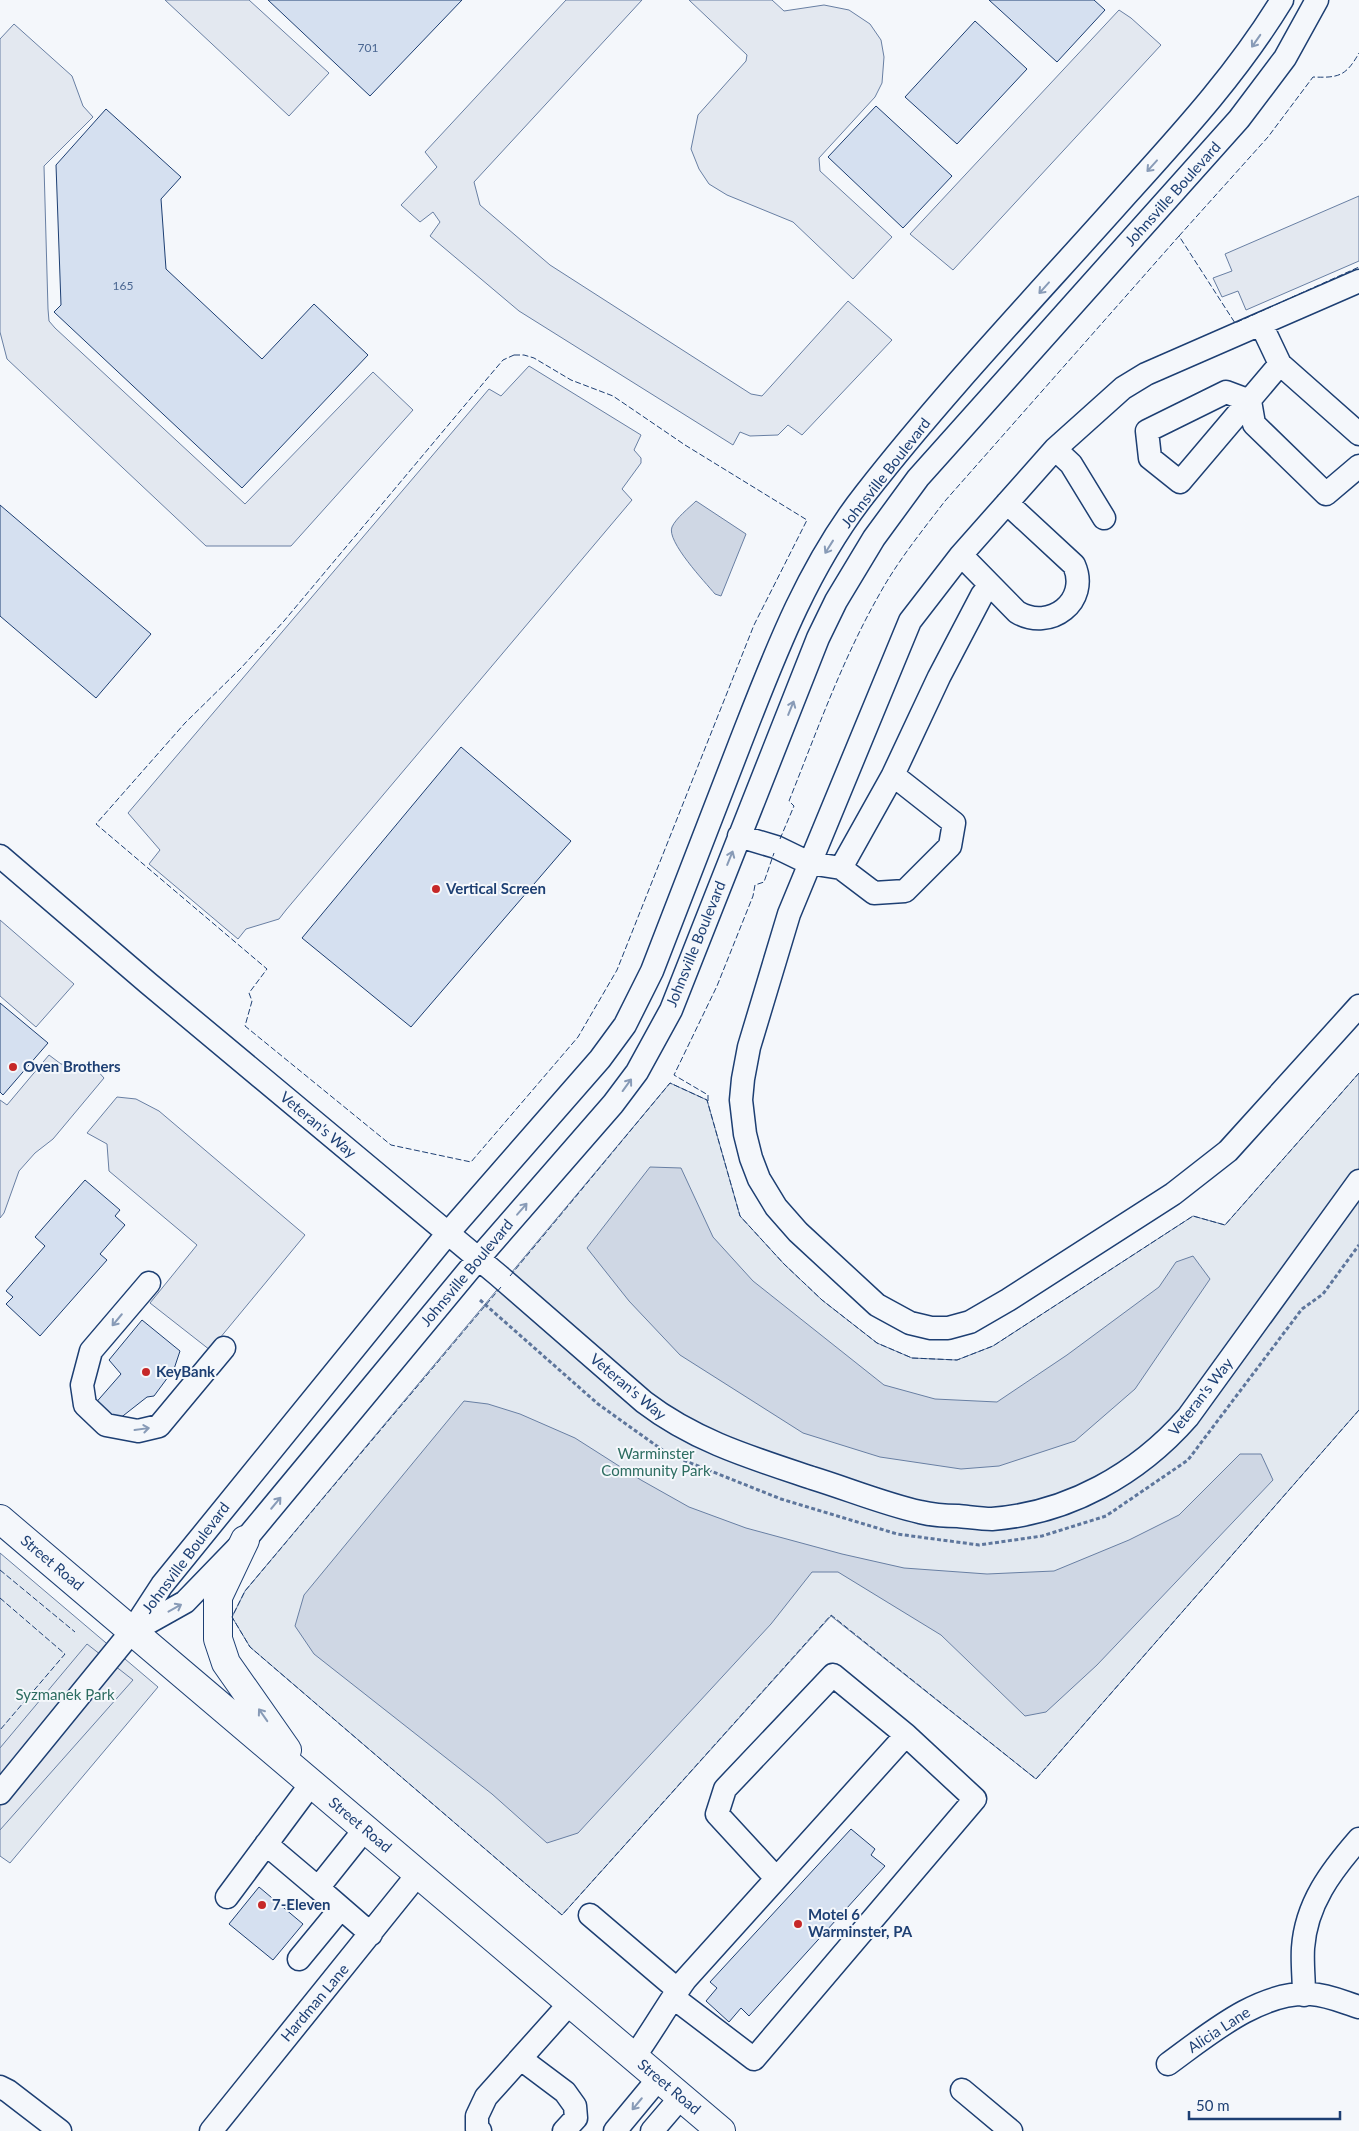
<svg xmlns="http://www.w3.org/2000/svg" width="1359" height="2131" viewBox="0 0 1359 2131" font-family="Lato,sans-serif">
	<rect width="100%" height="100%" fill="#f4f7fb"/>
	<path fill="#e3e9f0" stroke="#687fa3" d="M1359,1073V1410L1036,1779L831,1616L562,1915L250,1647L232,1617L245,1591L670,1083L707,1100L740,1216L784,1264L822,1300L877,1343L912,1358L957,1360L993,1346L1193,1216L1225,1225Z
		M0,1553L158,1687L10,1863L0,1856Z"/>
	<path fill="#e3e8f0" stroke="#687fa3" d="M165,0H249L329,73L289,116Z
		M566,0H642L474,182L480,205L550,265L751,394L762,396L848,301L892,340L802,435L788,425L778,435L750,436L740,432L733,445L519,311L430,236L440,222L433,212L420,222L401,205L437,167L425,152Z
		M689,0H772L784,11L824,5L849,10L870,24L881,40L884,57L882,83L875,97L819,158L820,171L892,237L853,279L793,222L727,195L709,184L699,169L691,149L698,115L746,61L747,55Z
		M1119,10L1131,18L1161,45L953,270L910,234Z
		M14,24L72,76L83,106L93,117L44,166L48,309L49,321L55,328L245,504L373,372L413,410L291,546H206L7,359L0,332V39Z
		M1359,196V261L1246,310L1238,291L1222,297L1213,278L1232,271L1225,254Z
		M529,366L641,435L634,450L641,458V463L622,489L632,500L286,910L279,919L246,929L238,939L149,864L160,850L128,813L489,389L501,396Z
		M0,920L74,984L36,1027L0,996Z
		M49,1055L61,1064L95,1068L104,1078L53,1139L35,1153L19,1171L4,1213L0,1218V1100L7,1105Z
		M117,1097L136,1099L159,1111L305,1235L210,1350L150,1303L197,1245L109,1171L107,1144L87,1133Z
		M87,1644L133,1680L0,1830V1748Z"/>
	<path fill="#cfd7e4" stroke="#687fa3" d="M696,501L746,534L721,596L715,594C705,582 666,541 672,527C676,518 689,508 696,501Z
		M650,1167L681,1168L713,1237L753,1281L884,1385L935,1399L997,1402L1067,1355L1159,1287L1176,1262L1193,1256L1210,1279L1135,1389L1075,1441L999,1466L961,1469L880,1457L803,1433L680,1355L629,1301L587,1248Z
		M464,1401L488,1404L520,1414L575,1438L641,1480L689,1507L746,1528L842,1554L904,1568L987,1574L1054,1571L1129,1540L1179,1515L1240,1454H1261L1273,1480L1097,1665L1046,1712L1025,1716L941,1635L838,1572H812L771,1624L578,1833L547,1843L492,1794L314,1654L295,1626L304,1595Z"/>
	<path fill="#d5e0f0" stroke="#1d3f73" d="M268,0H462L370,96Z
		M989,0H1094L1105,10L1057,62Z
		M975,21L1027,69L957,144L905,97Z
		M876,106L952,176L903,228L828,157Z
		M106,109L181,177L161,199L166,269L262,359L314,304L368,355L242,488L54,312L61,305L56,165Z
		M0,505L151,634L96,698L0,616Z
		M461,747L571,841L411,1027L302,938Z
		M0,1003L48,1043L3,1095L0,1092Z
		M85,1180L120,1210L115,1216L125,1225L100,1254L107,1260L40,1336L6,1304L13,1297L6,1291L45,1246L35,1237Z
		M142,1320L180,1351L174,1369L154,1396L147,1397L119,1419L93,1406L121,1374L109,1360Z
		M851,1829L875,1849L871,1855L885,1866L749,2016L741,2008L729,2022L706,2001L717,1988L710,1982Z
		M259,1887L303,1924L273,1960L229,1924Z"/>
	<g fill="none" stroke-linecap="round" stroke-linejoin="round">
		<defs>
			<path id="minor" d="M1359,281L1146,374L1123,388L1055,449L961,555L910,621L789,914L749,1047L743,1079L741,1100L745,1134L751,1158L759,1179L776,1207L798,1232L877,1305L910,1323L931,1328H948L970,1322L1008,1300L1173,1194L1228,1151L1359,1006
				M1261,324L1280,364L1359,434
				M1250,401L1226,392L1147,431L1150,458L1180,482L1280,364
				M1250,401L1254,424L1326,494L1359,466
				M1055,449L1071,464L1104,518
				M961,555L1017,612C1050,632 1090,601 1074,565L1007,503
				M893,775L939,677L982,595L990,585
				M739,836L776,847L809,863L841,868L874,893L905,891L950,846L954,823L893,775L841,868
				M0,856L148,983L498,1275L644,1402C695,1441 752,1458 812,1478C848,1489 884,1504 920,1512C932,1515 945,1516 958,1516C969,1517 981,1519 992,1519C1069,1513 1138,1474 1188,1417L1359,1181
				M149,1283L91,1351L82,1385L85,1405L106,1425L138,1431L159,1426L224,1348
				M135,1630L185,1602L245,1540L478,1259L613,1104L637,1072L671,1010L818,638L836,601L874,538L918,478L1239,119L1285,58L1317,0
				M0,1793L132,1631L162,1585L448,1233L600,1059L625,1025L652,971C681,896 710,821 739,746C773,659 806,569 865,494C947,389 1040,292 1128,193C1184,131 1238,72 1282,0
				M266,1844L318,1888L365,1829
				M776,1878L717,1814L725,1789L833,1675L906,1735
				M318,1888L371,1934
				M227,1897L311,1784
				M590,1915L678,1990
				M299,1959L341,1908
				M1304,1995C1304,1979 1302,1963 1303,1948C1306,1904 1331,1871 1359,1839
				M634,2057C652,2032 667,2005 685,1980L906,1735L975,1799L754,2059L674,1998
				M521,2059L565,2092L575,2106L576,2118L564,2131
				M1168,2064C1208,2035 1259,1991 1311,1994C1328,1995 1343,2002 1359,2007
				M0,2087L8,2091L60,2131
				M962,2090L1011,2131
				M211,2131L418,1874
				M480,2131L477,2129V2116L486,2097L570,2003
				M615,2131L659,2078
				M652,2131L681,2097"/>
			<path id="major" d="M0,1519L721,2131
				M245,1540L218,1597V1639L226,1663L287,1750"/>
		</defs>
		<use href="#minor" stroke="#1d3f73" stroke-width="25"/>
		<use href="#major" stroke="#1d3f73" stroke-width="30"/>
		<path stroke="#5e769c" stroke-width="3" stroke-dasharray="4 2.5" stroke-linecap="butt" d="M480,1300L598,1404L668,1454L781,1499L897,1534L979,1545L1042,1536L1106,1516L1188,1460L1302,1309L1323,1294L1359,1245"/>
		<use href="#minor" stroke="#f4f7fb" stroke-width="22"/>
		<use href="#major" stroke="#f4f7fb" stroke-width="28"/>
		<path stroke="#1d3f73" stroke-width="1" stroke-dasharray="6 2.5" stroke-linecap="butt" d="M1179,236L1268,137L1313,77C1339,78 1346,76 1359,53
			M514,355H524L534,358L571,380L613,396L685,445L807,520L754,625L617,970L578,1037L471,1162L391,1145L245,1026L252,1001L249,993L267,969L96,824L185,723L241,668L284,621L491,374L503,360Z
			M780,839L794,806L789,801C817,731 842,660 879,595C897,562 922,531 945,501L1179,236L1235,323L1359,267
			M708,1101V1095L674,1075L717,986L753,896L755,885L764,882L774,853
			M510,1276L670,1083L707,1100L740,1216L784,1264L822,1300L877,1343L912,1358L957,1360L993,1346L1193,1216L1225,1225L1359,1073
			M501,1287L245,1591L232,1617L250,1647L562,1915L831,1615L1036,1779L1359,1410
			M0,1570L75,1632
			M0,1598L65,1654L0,1730"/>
	</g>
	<defs><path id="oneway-shaft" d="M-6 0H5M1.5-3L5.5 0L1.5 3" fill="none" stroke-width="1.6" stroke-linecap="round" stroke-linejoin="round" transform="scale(1.25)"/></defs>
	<g stroke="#889bb7">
		<use href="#oneway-shaft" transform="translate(1256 41) rotate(125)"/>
		<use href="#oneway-shaft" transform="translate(1152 166) rotate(132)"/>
		<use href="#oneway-shaft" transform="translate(1044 288) rotate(132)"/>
		<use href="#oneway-shaft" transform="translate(829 547) rotate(122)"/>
		<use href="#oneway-shaft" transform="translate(791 708) rotate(-68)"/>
		<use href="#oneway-shaft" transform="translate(730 858) rotate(-68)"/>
		<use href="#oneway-shaft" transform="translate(627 1085) rotate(-54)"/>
		<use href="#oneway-shaft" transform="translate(522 1209) rotate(-49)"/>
		<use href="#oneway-shaft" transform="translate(117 1320) rotate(130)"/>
		<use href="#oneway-shaft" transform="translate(142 1429) rotate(-8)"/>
		<use href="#oneway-shaft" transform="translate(276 1503) rotate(-50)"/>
		<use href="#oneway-shaft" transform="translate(175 1608) rotate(-29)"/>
		<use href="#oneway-shaft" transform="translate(263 1715) rotate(-125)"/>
		<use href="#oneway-shaft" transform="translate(637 2104) rotate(130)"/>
	</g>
	<g fill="#c62828" stroke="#f4f7fb" stroke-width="2">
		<circle cx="436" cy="889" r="5"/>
		<circle cx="13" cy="1067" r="5"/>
		<circle cx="146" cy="1372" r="5"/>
		<circle cx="262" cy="1905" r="5"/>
		<circle cx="798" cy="1924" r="5"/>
	</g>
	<g text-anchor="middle" stroke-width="4" stroke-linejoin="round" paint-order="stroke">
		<g font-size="12" fill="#4b6792">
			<text x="368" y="52">701</text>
			<text x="123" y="290">165</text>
		</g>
		<g font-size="15" fill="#1d3f73" stroke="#f4f7fb">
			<text transform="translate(1173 194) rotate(-48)" y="5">Johnsville Boulevard</text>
			<text transform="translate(886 473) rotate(-52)" y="5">Johnsville Boulevard</text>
			<text transform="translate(696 944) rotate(-68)" y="5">Johnsville Boulevard</text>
			<text transform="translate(318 1125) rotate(40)" y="5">Veteran's Way</text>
			<text transform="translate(467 1273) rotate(-50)" y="5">Johnsville Boulevard</text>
			<text transform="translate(628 1387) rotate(40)" y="5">Veteran's Way</text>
			<text transform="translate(1201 1397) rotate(-52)" y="5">Veteran's Way</text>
			<text transform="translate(186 1558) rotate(-53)" y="5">Johnsville Boulevard</text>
			<text transform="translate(52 1563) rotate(40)" y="5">Street Road</text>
			<text transform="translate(360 1825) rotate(40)" y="5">Street Road</text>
			<text transform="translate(315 2003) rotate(-50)" y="5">Hardman Lane</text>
			<text transform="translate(1219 2030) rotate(-33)" y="5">Alicia Lane</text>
			<text transform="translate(669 2087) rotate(40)" y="5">Street Road</text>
		</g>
		<g font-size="15" font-weight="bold" fill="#1d3f73" stroke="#f4f7fb" text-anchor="start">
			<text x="446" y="894">Vertical Screen</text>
			<text x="23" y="1072">Oven Brothers</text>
			<text x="156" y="1377">KeyBank</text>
			<text x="272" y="1910">7-Eleven</text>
			<text x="808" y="1920">Motel 6<tspan x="808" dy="17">Warminster, PA</tspan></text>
		</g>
		<g font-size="15" fill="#2c6c60" stroke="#f4f7fb">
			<text x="656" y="1459">Warminster<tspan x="656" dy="17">Community Park</tspan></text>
			<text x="65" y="1700">Syzmanek Park</text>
		</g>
	</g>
	<path d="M1189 2111v8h151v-8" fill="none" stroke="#1d3f73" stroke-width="2.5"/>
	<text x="1196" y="2111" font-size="15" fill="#1d3f73" stroke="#f4f7fb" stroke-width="4" paint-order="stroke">50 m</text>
</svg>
